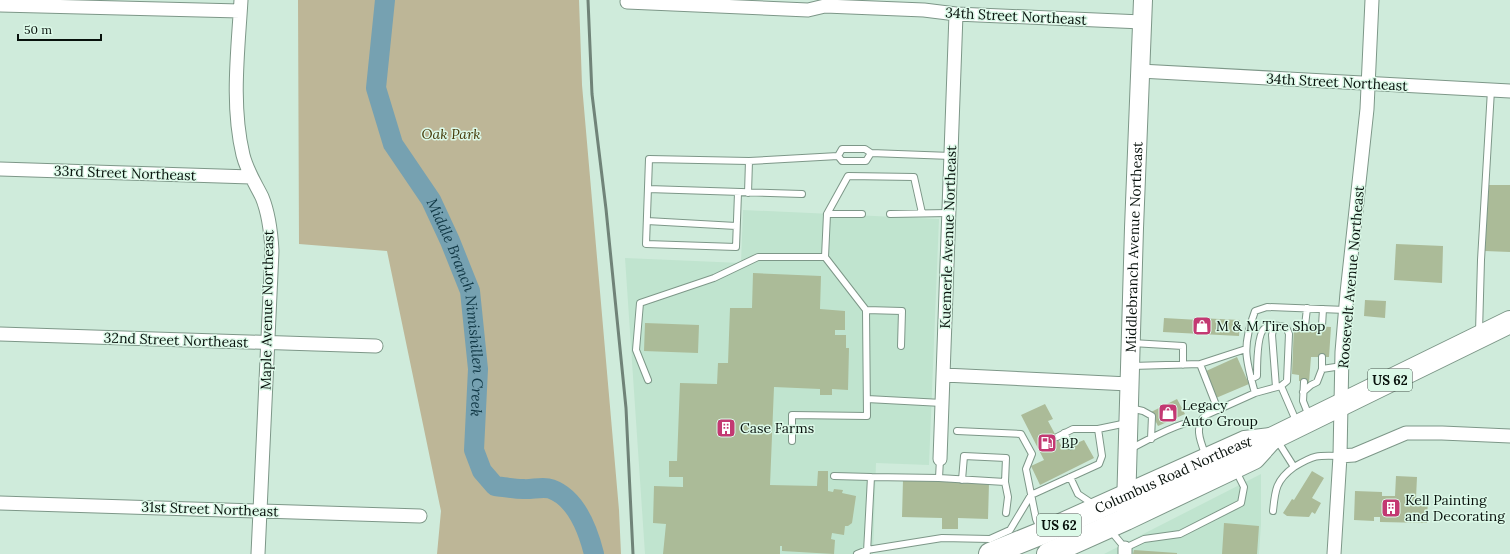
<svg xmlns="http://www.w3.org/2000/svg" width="1510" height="554" viewBox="0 0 1510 554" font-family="Lora,serif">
	<rect width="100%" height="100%" fill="#cfebdb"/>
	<path fill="#c0e4cf" d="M743,210L939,219L929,465L876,463L873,554H645L625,258L741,263Z
		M1261,474V524L1259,554H1104Z"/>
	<path fill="#bdb697" d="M298,0H579L582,85L619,510L621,554H437L441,511L387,251L299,244Z"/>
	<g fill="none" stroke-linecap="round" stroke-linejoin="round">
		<path stroke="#76a1b1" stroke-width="20" id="s1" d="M385,0L376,88L393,144L431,200L450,241L470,291L478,369L474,450L482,471L495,486C504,487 514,489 523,489C531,490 543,486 551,489C576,498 588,530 594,554"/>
	</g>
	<path fill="#abbb98" d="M1486,185H1510V252L1485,251Z
		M1396,244L1443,246L1442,283L1394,280Z
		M753,273L821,276L820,309L845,311V330H835V335H846V348H849L848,390L832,389V395H820V389L774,387L770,485L817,486L818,471H828V491L833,492L834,489L843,490L842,493L856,496L852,523L848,526H845L844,535L832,533L831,539L835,540L834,554L782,551V546H780V554H663L666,524L653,523L654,486L683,487V477H669V461H677L680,383L717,384L718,363H728L730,308H752Z
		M1365,300L1386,301L1385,318L1364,316Z
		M1164,318L1199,320V318L1240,320L1239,336L1163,332Z
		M645,323L699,325L698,353L644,351Z
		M1294,325L1331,327L1329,357H1311L1309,382L1299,381V375L1292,374Z
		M1237,357L1249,384L1216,398L1204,372Z
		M1177,399L1185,414L1158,426L1151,412Z
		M1045,404L1053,419L1048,421L1063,449L1084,440L1094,458L1040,485L1031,466L1044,460L1021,415Z
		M1312,471L1324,478L1312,498L1321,503L1315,514L1312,512L1309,517L1287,516L1283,513L1292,499L1294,500Z
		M1396,476L1417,477L1416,498H1428L1427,523L1380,522V517H1374V521L1354,520L1355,491L1382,492V496H1395Z
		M903,480L989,483L988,519L958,518V529H942V518L902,517Z
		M1224,523L1259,526L1257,554H1222Z
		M1134,550L1177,553V554H1133Z"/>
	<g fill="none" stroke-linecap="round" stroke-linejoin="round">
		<defs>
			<path id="lane" d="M838,156L842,149H865L871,153L951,156
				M838,156L842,161H866L871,153
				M648,189L802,194
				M738,193L736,247L646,244L649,159L749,161L838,156
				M748,193L749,161
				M827,214L848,176L914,177L922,213
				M890,214L949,213
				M647,221L736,226
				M866,310L902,311L901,346
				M1274,325L1272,335L1276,387
				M1305,326L1307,308
				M1322,326L1323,309
				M1479,332L1481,260L1491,90
				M1132,343L1183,346V365
				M1200,364L1218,410
				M1132,366L1200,364L1246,349
				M1322,369L1342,366
				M1251,379L1257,376C1257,366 1257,333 1265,328C1271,324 1279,326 1286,327L1289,334L1287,381L1281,386
				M648,380L636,350L640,303L714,278L758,257H825
				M1304,382L1303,401L1309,416
				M1303,392L1311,385L1317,382L1322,369V357
				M1255,393C1245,358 1242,346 1255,311L1267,307L1346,310
				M867,399L942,403
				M1130,408L1143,411L1152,416L1151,439
				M957,431L1021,434L1032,454L1026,469L1036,519L1041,530
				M1064,433L1071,446
				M1057,437L1073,429H1098
				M792,441V415L867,416L866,310L825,257L827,214H862
				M1130,449C1148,440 1164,430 1183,424
				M1206,456C1201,443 1193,426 1206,415L1255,393L1281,386L1297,423
				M1294,467C1314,455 1317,455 1340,456
				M834,476L871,477
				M1070,477L1078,494L1093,504
				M939,478L1005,482L1006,458L964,456L962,480
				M1005,482L1008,497L1006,513
				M1273,511C1275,490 1276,480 1294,467L1277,440
				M1110,530L1125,548L1144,539L1180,534L1241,503L1244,487L1236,471
				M867,552L871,477L939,478L940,459
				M857,554L867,550L942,538L990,539L1010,530L1031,495L1099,464L1102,456L1098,429L1127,423"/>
			<path id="street" d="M241,0C238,51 231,105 243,155C247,171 255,183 262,197C269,214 271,232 272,251L258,554
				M627,2L808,10L825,6L924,10L956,14L1142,22
				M0,5L240,11
				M1140,71L1510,91
				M0,169L251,177
				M0,334L376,346
				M944,375L1129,384
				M1340,456L1354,455L1406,433H1442L1510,436
				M940,459L956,14
				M0,503L420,516
				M1125,554V548
				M1334,554L1340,456L1342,352L1347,293L1367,109L1372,0"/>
			<g id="secondary">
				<path id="s2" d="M1126,507L1134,228L1143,0"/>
			</g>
			<g id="highway">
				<path id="s3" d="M990,554L1047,531L1245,442L1271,439L1510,322"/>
				<path d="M1048,554L1126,519L1254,458L1271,439"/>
			</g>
		</defs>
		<use href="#lane" stroke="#7d9788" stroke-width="8"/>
		<use href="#street" stroke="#7d9788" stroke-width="15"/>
		<use href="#secondary" stroke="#7d9788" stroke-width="20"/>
		<use href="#highway" stroke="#7d9788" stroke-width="24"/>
		<use href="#lane" stroke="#fff" stroke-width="6"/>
		<use href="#street" stroke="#fff" stroke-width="13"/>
		<use href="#secondary" stroke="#fff" stroke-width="18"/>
		<use href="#highway" stroke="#fff" stroke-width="22"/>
		<path stroke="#708378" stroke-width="3" d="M588,0L592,94L606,209L626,408L633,554"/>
	</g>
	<defs>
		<symbol id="shop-square" viewBox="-11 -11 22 22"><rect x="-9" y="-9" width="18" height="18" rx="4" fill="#c33972" stroke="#dcf9e8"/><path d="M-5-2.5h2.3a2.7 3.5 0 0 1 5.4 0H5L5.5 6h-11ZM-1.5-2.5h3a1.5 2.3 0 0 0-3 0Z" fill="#fff"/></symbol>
		<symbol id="building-square" viewBox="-11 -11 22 22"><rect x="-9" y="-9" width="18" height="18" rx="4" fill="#c33972" stroke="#dcf9e8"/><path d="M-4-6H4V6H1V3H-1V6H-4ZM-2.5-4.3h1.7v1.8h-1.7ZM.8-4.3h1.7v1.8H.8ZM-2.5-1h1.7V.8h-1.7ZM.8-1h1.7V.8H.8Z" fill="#fff"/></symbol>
		<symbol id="fuel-square" viewBox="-11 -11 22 22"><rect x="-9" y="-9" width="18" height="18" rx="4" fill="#c33972" stroke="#dcf9e8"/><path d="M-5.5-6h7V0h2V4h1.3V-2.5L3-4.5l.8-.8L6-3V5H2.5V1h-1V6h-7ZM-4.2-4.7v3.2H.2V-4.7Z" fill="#fff"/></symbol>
	</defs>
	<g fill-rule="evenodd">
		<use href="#shop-square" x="1191" y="315" width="22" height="22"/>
		<use href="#shop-square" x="1157" y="402" width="22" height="22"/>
		<use href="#building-square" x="715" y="417" width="22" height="22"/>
		<use href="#fuel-square" x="1036" y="432" width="22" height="22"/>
		<use href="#building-square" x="1380" y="497" width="22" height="22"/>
	</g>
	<g text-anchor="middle" stroke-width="3" stroke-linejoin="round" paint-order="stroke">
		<g fill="#dcf9e8" stroke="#48574e" stroke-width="1">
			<rect x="1368" y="369" width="44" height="22" rx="3"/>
			<rect x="1037" y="514" width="44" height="22" rx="3"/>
		</g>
		<g font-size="13" font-weight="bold" fill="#08110c">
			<text x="1390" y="385">US 62</text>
			<text x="1059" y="530">US 62</text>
		</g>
		<g font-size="14" fill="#08110c" stroke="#dcf9e8">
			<text transform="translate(1016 16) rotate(3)" y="5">34th Street Northeast</text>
			<text transform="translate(1337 82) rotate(3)" y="5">34th Street Northeast</text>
			<text transform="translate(125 173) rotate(2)" y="5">33rd Street Northeast</text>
			<text transform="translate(948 237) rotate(-88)" y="5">Kuemerle Avenue Northeast</text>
			<text dy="5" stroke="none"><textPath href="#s2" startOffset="260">Middlebranch Avenue Northeast</textPath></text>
			<text transform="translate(1351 277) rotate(-85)" y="5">Roosevelt Avenue Northeast</text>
			<text transform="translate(267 310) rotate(-89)" y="5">Maple Avenue Northeast</text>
			<text transform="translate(176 340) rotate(2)" y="5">32nd Street Northeast</text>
			<text dy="5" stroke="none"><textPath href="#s3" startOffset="200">Columbus Road Northeast</textPath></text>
			<text transform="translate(210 509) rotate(2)" y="5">31st Street Northeast</text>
		</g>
		<g font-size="14" font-style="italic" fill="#453a09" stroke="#dcf9e8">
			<text x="451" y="139">Oak Park</text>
		</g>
		<g font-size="14" fill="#08110c" stroke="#dcf9e8" text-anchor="start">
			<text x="1216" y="331">M &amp; M Tire Shop</text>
			<text x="1182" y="410">Legacy<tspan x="1182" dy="16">Auto Group</tspan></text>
			<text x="740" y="433">Case Farms</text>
			<text x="1061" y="448">BP</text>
			<text x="1405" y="505">Kell Painting<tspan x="1405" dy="16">and Decorating</tspan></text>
		</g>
		<g font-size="15" font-style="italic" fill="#113845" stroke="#dcf9e8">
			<text dy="5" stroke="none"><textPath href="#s1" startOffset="327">Middle Branch Nimishillen Creek</textPath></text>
		</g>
	</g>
	<path d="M18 34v6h83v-6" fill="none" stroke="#08110c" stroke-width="2"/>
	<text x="24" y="34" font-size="12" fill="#08110c" stroke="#dcf9e8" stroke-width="3" paint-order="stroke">50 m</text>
</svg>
